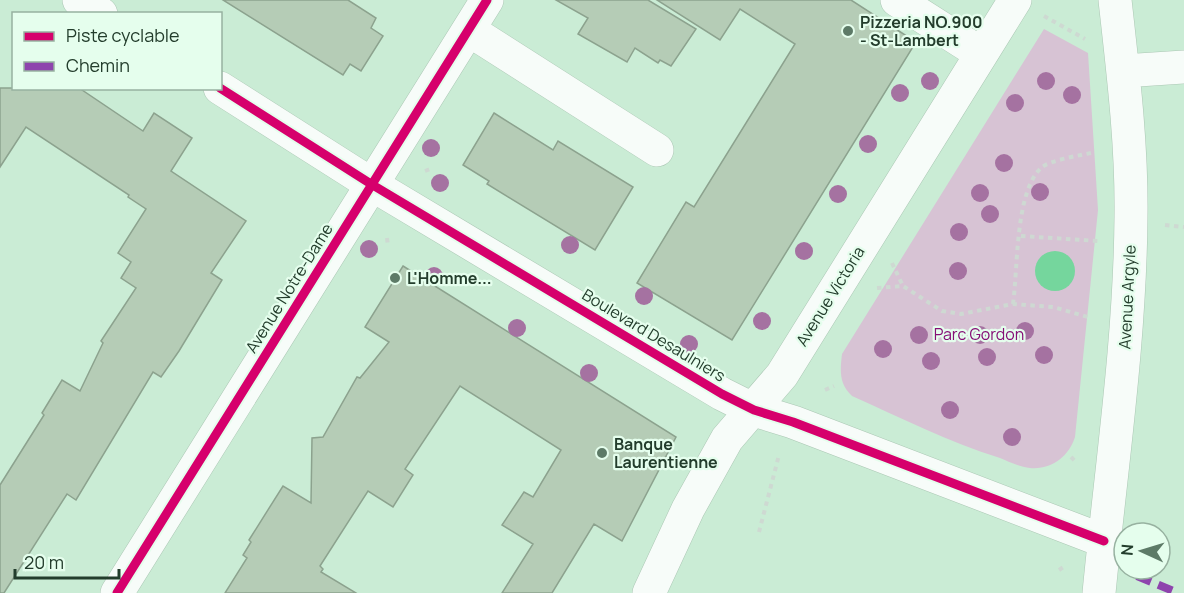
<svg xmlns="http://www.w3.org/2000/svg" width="1184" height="593" viewBox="0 0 1184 593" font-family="Manrope,sans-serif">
	<rect width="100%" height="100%" fill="#caecd5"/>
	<path fill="#d7c3d4" d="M1044,29L1088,53L1098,210L1075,437C1069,456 1052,470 1030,468C1021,467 1009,462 1000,458C949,442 901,418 852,396C839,384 840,371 842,354Z"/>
	<path fill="#75d69d" d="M1035 271a20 20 0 1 1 40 0a20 20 0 1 1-40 0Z"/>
	<path fill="#b5ccb6" stroke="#8ca28e" stroke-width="1.5" d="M223,0H348L376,18L371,28L383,36L361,71L350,64L343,75Z
		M556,0H648L696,29L671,66L660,60L658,63L635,48L627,62L578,34L588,18Z
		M657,0H851L916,42L732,340L637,283L686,202L694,207L795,44L740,9L720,40Z
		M0,88H79L143,131L154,113L192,138L171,171L246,221L211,273L222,280L179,351L161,377L153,372L76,500L67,494L4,593H0V485L44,415L42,413L62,380L80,391L103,343L101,341L136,288L121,278L131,262L118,253L146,209L128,197L129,195L26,127L0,167Z
		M494,113L553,150L558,141L633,187L595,250L487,184L489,181L463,165Z
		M403,266L676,437L622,541L594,524L552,593H502L533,544L502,525L524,492L533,497L561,450L460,386L405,469L413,475L393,507L368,491L320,566L323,569L321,572L356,593H225L247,558L243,555L251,542L249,540L283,486L311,503L312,438L323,437L357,377L360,378L389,342L365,327Z"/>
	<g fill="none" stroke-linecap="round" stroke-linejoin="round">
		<defs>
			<path id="minor" d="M79,0L101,14
				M897,0L980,53
				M469,30L657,150
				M1123,71L1184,67
				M220,88L371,184L722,394L754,410L793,422L1104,541
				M117,593L487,0
				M649,593L688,509L727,439L782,375L1015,0
				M1099,593C1111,468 1130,343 1131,217C1132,145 1123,72 1115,0"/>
		</defs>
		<use href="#minor" stroke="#abc7b4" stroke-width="34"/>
		<path stroke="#ced9d2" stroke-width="4" stroke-dasharray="4.5 4.5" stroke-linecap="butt" d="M1044,16L1085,39
			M425,171L433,168
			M1165,225L1184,227
			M1021,236L1098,241
			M387,238L388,246
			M892,263L903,286
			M877,288L903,286L942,311L961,314L1013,304L1053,307L1091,318
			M1013,304C1018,269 1015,192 1041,168C1049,160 1083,155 1095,152
			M825,390L834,386
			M1071,457L1075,461
			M759,532L779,455
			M1059,570L1065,566"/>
		<use href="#minor" stroke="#f7fcf9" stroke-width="33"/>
		<path stroke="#8e44ad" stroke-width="8" stroke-dasharray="15 8" stroke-linecap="butt" d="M1137,576L1178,593"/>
		<defs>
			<path id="cycleway" d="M220,88L371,184L722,394L754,410L793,422L1104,541
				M117,593L487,0"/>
		</defs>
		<use href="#cycleway" stroke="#e5feed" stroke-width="13"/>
		<use href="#cycleway" stroke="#d6006c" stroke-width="9"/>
	</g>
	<g fill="#a572a1">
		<circle cx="930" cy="81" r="9"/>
		<circle cx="1046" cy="81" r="9"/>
		<circle cx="900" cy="93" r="9"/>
		<circle cx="1072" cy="95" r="9"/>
		<circle cx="1015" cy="103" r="9"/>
		<circle cx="868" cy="144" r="9"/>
		<circle cx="431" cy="148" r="9"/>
		<circle cx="1004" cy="163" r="9"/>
		<circle cx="440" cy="183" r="9"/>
		<circle cx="1040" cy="192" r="9"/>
		<circle cx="980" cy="193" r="9"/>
		<circle cx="838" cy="194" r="9"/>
		<circle cx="990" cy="214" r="9"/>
		<circle cx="959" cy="232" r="9"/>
		<circle cx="570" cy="245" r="9"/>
		<circle cx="369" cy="249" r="9"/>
		<circle cx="804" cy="251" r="9"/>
		<circle cx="958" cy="271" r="9"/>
		<circle cx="434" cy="276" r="9"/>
		<circle cx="644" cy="296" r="9"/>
		<circle cx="762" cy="321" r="9"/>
		<circle cx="517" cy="328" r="9"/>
		<circle cx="1025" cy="331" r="9"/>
		<circle cx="919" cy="335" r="9"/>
		<circle cx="980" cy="335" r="9"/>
		<circle cx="689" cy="344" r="9"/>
		<circle cx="883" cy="349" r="9"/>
		<circle cx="1044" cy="355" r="9"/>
		<circle cx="987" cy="357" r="9"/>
		<circle cx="931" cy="361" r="9"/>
		<circle cx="589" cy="373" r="9"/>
		<circle cx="950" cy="410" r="9"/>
		<circle cx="1012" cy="437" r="9"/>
	</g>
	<g fill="#5d7a67" stroke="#e5feed" stroke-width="2">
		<circle cx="848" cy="31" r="6"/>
		<circle cx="395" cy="278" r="6"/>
		<circle cx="602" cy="453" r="6"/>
	</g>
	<g text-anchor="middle" stroke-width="4.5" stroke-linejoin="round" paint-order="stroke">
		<g font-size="16" font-weight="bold" fill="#233d2c" stroke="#e5feed" text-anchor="start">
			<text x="860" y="28">Pizzeria NO.900<tspan x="860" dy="18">- St-Lambert</tspan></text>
			<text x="407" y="284">L'Homme...</text>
			<text x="614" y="450">Banque<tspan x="614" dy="18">Laurentienne</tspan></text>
		</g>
		<g font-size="16" fill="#233d2c" stroke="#e5feed">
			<text transform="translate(289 288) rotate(-58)" y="6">Avenue Notre-Dame</text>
			<text transform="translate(830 296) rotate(-58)" y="6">Avenue Victoria</text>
			<text transform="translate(1127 297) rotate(-87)" y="6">Avenue Argyle</text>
			<text transform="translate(654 335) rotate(31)" y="6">Boulevard Desaulniers</text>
		</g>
		<g font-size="16" fill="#860f76" stroke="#e5feed">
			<text x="979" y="340">Parc Gordon</text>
		</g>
	</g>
	<rect x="12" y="12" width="210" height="78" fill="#e5feed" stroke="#97b1a0" stroke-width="1.5"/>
	<rect x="24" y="32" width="30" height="9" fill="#d6006c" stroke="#97b1a0" stroke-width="1.5"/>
	<text x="66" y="42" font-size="18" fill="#233d2c">Piste cyclable</text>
	<rect x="24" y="62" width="30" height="9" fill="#8e44ad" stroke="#97b1a0" stroke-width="1.5"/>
	<text x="66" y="72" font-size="18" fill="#233d2c">Chemin</text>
	<g transform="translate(1142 551) rotate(274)"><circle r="28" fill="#e5feed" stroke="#97b1a0" stroke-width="1.5"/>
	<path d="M0-4.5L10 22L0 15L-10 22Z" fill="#5d7a67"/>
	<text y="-9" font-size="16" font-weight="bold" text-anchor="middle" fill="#233d2c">N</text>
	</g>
	<path d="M15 569v9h104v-9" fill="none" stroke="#233d2c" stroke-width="3"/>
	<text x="24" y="569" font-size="18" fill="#233d2c" stroke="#e5feed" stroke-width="4.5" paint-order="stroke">20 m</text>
</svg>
